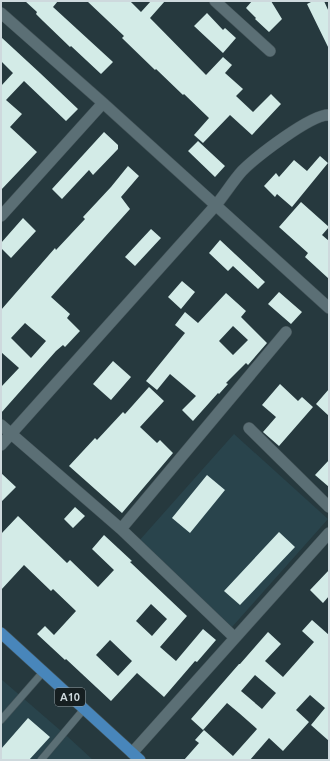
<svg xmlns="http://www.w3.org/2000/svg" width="330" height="761" viewBox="0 0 330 761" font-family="Ubuntu,sans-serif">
	<rect width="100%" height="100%" fill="#26393e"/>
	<path fill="#29444c" d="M234,434L328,519L232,627L138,542Z
		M1,679L68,737L93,760H1Z"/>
	<path fill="#d3ebe7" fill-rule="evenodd" d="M25,1H58L53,7L113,62L101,74L71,46L70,47L43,21L36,14L37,12Z
		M87,1H130L141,12L151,1H165L150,18L206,75L223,57L232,65L225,73L243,89L236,96L253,112L271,94L281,104L252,135L230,115L203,143L194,135L209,118L184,94L183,95L156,69L155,70L122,38L124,36Z
		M252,1H271L282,19L269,32L255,19L256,18L246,8Z
		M313,1H324L329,12V49L307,4Z
		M207,13L223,30L225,28L236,38L223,53L194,26Z
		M1,37L40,73L78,109L66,121L24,81L6,100L22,114L10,127L37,152L1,190V86L13,73L1,61Z
		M104,132L118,145V149L93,175L89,170L62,199L52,189Z
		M198,141L225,166L215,177L188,151Z
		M320,156L328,163L292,207L277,194L275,197L264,186L276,173L279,177L294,160L307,171Z
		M128,166L139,176L121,197L130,209L51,297L70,314L67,318L80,331L65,347L63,345L56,351L1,413V387L19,368L1,352V310L55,248L56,250L85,219L83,217L111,187ZM25,323L46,341L31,358L11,338Z
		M301,202L329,227L322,235L329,241V279L305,257L308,253L279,227Z
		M23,218L36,231L11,258L1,248V243Z
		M151,229L161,238L135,266L125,257Z
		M220,240L265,282L258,289L233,266L228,271L209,253Z
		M182,281L195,292L181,309L168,297Z
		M279,292L302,312L291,324L268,304Z
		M226,293L246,311L241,317L267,343L248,365L246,363L226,383L228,384L219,394L218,393L193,421L182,410L196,396L170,374L157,390L146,381L185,333L175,325L185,312L198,323ZM233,326L248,340L233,355L219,341Z
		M113,361L131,377L111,400L93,384Z
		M280,384L298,401L302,397L313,407L279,446L263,432L276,417L262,405Z
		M149,387L164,401L140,427L157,443L160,440L173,453L122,513L69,466L95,438L97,440L123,412L125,414Z
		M329,389V416L316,404Z
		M329,460V487L315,475Z
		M1,473L16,487L1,502Z
		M207,475L225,490L190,533L172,518Z
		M75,507L85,516L73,528L64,519Z
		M18,516L67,563L70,560L98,587L114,570L92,549L104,535L132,561L130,562L187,616L160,647L176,661L203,629L216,640L197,662L195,661L164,697L137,673L111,701L66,659L65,660L37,634L45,626L54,635L76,611L53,589L51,591L24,565L1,590V534ZM151,604L167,619L152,636L136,621ZM110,640L132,661L118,676L96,655Z
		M279,532L295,547L240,605L224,591Z
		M329,570V596L323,603L310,590Z
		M312,620L329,635V741L311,725L325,708L310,695L296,710L309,722L283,751L269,738L250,760H184L199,743L195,740L204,730L233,756L257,729L239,713L227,703L203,730L191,719L239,664H240L268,632L281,644L265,661L283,677L314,642L302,631ZM255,675L276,693L262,709L241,691Z
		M28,718L50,737L29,760H1V749Z"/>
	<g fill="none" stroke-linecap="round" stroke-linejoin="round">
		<defs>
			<path id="service" d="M1,720L43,672
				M41,760L84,709"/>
			<path id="minor" d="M215,1L270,51
				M1,13L103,103L329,308
				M1,216L103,103
				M1,425L121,529L235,638
				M249,428L329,507
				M1,445L216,205C225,194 233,181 242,171C256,157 311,114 329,115
				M121,529L286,332
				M132,753L329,533"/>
			<path id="primary" d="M1,633L140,760"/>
		</defs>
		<use href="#service" stroke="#445459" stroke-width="8"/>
		<use href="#minor" stroke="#445459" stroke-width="12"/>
		<use href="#primary" stroke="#445459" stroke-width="12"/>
		<use href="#service" stroke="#5b6f75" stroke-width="7"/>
		<use href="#minor" stroke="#5b6f75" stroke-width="11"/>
		<use href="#primary" stroke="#4886bb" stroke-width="11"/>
	</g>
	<g text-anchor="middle" stroke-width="4" stroke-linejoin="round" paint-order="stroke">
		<rect fill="#161f21" stroke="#97a1a5" stroke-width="1" x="55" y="688" width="30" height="18" rx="3"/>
		<g font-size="11" font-weight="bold" fill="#ced9dd">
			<text x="70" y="701">A10</text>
		</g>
	</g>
	<rect width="330" height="761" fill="none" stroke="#ced9dd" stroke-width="4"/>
</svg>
